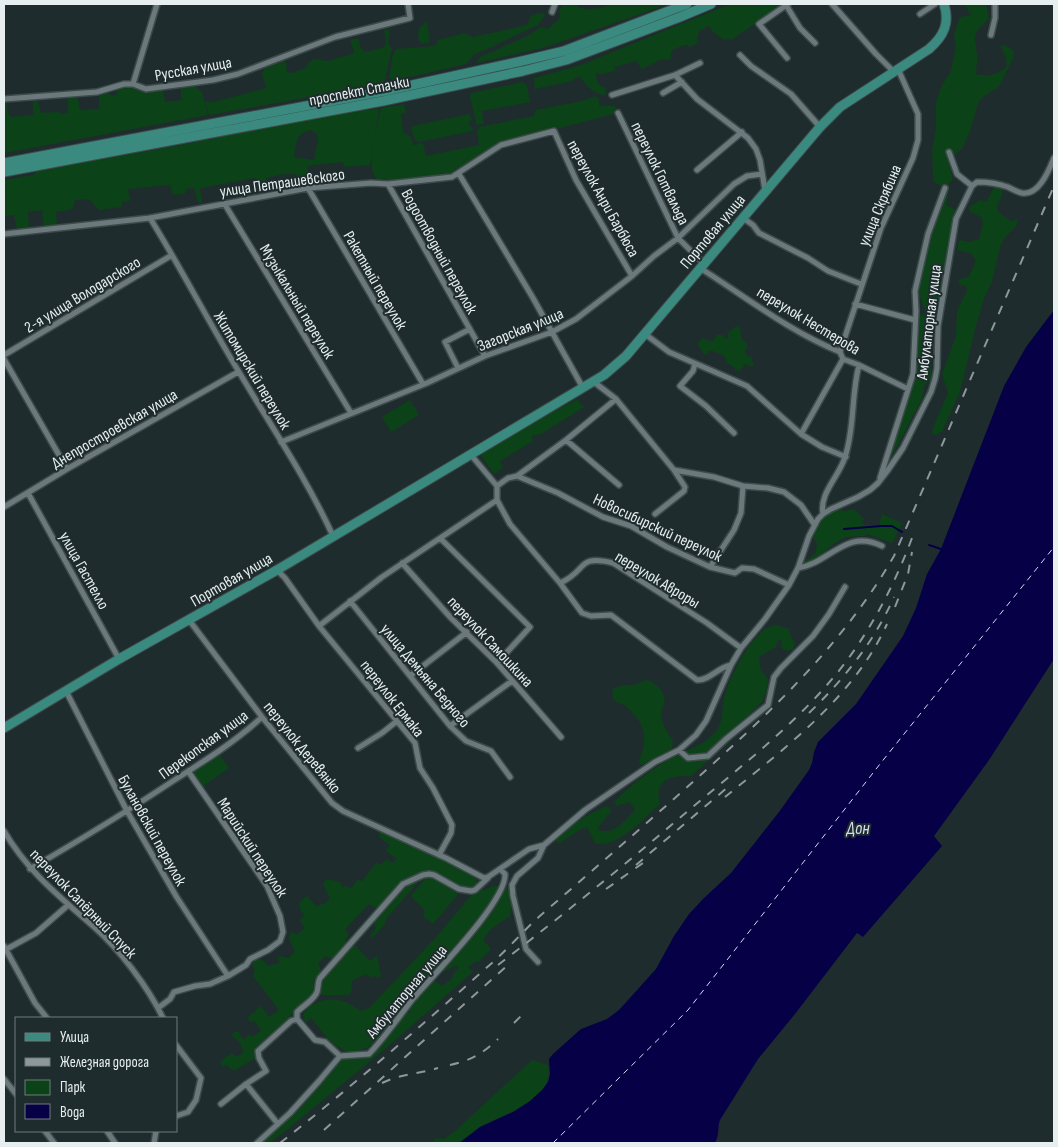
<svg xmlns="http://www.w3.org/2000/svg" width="1058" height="1147" viewBox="0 0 1058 1147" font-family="'Sofia Sans Condensed',sans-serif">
	<rect width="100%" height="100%" fill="#1f2c2e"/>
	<path fill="#0c4218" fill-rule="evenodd" d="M563,4H575L578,7L586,9L601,8L610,4H669L543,48L476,63L480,57L527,36L541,27L548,29L561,17L559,11Z
		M730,4H785L731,40L727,38L725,40L713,32L709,26L698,32L699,36L697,37L698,43L690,47L688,45H684L671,51V59L665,60L662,59L642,69L636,61L614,67L616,71L602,74L595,73L598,84L605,88L606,95C594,95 587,86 580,77L575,78L573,81L535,89L534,78L581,65Z
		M964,4H986L989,19C972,34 974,33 977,54C978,60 976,68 976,74C988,77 998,75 1007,66L1006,57L1000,46L1004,45L1014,51L1013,58L999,87L984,96L978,103L971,129L962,149L954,155L951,151L949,152L948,160L953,179L945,188L934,182L933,178L932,151L936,129V103L941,87L951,71L956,45L954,35L960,17L971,15Z
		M541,13L546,14L538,25L474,55L466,64L393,81L389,78L393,54L396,49L434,46L436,45L438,40L465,33L473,37L527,25L531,16Z
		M427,21L430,42L421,44L418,37L419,28Z
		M388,29L390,34L388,43L392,49L384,84L209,115L205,102H214L266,88L262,74L265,68L282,60L286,63L287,72L293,73L307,67L308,63L314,59L327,61L353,54L354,51L350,41L352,39L358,38L361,49L366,52L384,47L386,44L384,30Z
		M523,82L527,86L530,102L482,111L484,124L478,125L476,123L470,96L471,93Z
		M193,85L202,92L208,115L4,153V102L7,104L8,113L11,117L33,115V100L37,98L41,113L57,112L64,114L68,112V99L70,97H77L80,109L82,110L99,109V97L101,94L107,93L113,96L116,95L118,89L130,87L146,90L161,89L163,91L165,102L181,100V89L183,86Z
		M595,96L599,99V106H615L617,113L500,144L479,160L460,169L456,168L452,175L387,182L386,179L383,178L382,182C361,177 378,124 381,108L404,104L406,113L401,114L403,132L411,137L413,145L423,143L426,156L479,145L477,130L480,127L534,116L536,110L582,101Z
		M364,108L368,110L379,109L370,165L345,167L342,162L308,166L309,185H298L296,174H284L266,178L269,192L262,193L260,180L254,178L201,188L200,189L202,203H200L198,201L194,188L186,189L185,194L173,195L170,185L128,189L130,201L122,202V207L99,210L89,199L75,200L73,209L56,212L57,226L44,228L42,210L28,212L29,230L17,231L14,215L4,216V180L33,175L37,171L176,146ZM310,130L317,134L318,140L314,160L294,157C297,142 294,135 310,130Z
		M469,114L472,120L469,122L470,126L474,130L472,131L419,142L415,140L411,128L413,126Z
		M1001,185L1003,193L997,206L998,212L1011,221L1018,219L1016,226L1005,237L1000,247L992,282L983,301L975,330L960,392L942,432L935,435L932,433L934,425L948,393L942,374L956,336L957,311L967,291L966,286L958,284L959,280L969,276L976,261L971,253L957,250L959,240L970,242L979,239L983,222L981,217L969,211V207L980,200L986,202L994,188Z
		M946,188L949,190L946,205L956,210L937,311L935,343L931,349V380L924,386L922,399L884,471L900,419H903L905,412L903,411L914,375L915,351H917L918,346L915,345L916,317L920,314L924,317L925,311L921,298L916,297L929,235Z
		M736,326L740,328L742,340L747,344L748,347L745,350C745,355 748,356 752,358V361L754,364L753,367L745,364L741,370L735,371V368L726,362L727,360L723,355L710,350L707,355L704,354L697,344L703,338L712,342L717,335H722L726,339L728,338V333Z
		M410,400L419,415L391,432L382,417Z
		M577,400L584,407L541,434L532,436L533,441L500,461L503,468L494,474L481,456L483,453L558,409Z
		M838,509L845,511L854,509L864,519L861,523L865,525H879L882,514L902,523L892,543L867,534L866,536C858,536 849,536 842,539C829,545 817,562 802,564L803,559H808L816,552L817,543L812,537C817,524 824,513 838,509Z
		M776,625L788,628L791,637L795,642L793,649L786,651L781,648L782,641L779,639L776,647L760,656C758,667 761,671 768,679C767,703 755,710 737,725L736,736L691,776C671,775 653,780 660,804C645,817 617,850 595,843L587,827L578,831L558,844L556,841C567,825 589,814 607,806L612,810L597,829C613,837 625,821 635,810L630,802L617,806L614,802C630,785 655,767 675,756C691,748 706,745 717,730C723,722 722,707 724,697C730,677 748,641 765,629C768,627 773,626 776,625Z
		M648,680C658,685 667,693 664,705C663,707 661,709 661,712C660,722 668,733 673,741L672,748L655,759L641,765L639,761C648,739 646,725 628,708C621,701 610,705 613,689C621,684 624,686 633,685C638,684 641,681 648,680Z
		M219,754L229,768L203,786L193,772Z
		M382,830L476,876L477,883L471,889L450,883L435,873L415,876L378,909L369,904L345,929L349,934L345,940L348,944L334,960L325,956L318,964C324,973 317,975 313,983L316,991L314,994L256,1048L255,1053L257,1057L234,1071L226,1065L223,1066L220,1063L224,1058L232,1053L236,1057L244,1052L240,1045L241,1043L233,1037L232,1034L234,1031L239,1032L243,1040L250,1034L252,1037L261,1031L255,1021L251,1022L247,1018L261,1006L269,1017L279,1010L253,976L255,970L252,965L254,959L262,960L270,967L271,965L279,963L278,958L279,956L289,958L295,951L289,939L291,931L296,935L305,928L299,920L305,916L300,909L299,902L307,896L316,906L326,903L330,898L323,884L327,879L340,882L343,888L346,885L351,889L357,880L362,881L377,862L381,865L387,859L393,863L397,859L386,851L390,845L379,837L380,831Z
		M427,876L433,877L456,890L458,893L456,897L433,924L423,916L425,911L411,896Z
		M417,880L418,882L386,919L385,924L373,938L370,935L376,928L373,921L404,886Z
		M494,886L509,887L511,909L510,916L490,930L483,940L491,949L479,962L476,961L468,967L473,972L385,1049L283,1133L268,1143H257L290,1113L340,1056L369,1054L402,1014L410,1013V1005L433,979L442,986L452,979L453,974L459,967L456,965C435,976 415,987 400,1006C393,1016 387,1028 379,1038C375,1043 369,1047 363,1049C338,1059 325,1034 311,1018L306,1023L303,1016C308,1001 332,996 346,1002C351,1005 356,1008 361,1011L370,1007L439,934L468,899L474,893Z
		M353,946H356L370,961L377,955L381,976L378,978L374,975L371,978L366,974L353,980L351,984L352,991L348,995H322L319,993L321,979Z
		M532,1060L548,1065C555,1103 504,1112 480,1127C473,1132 466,1141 458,1143C450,1145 439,1143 431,1143L437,1138L444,1139L455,1131Z"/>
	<path fill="#060046" d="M1054,310V659L989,760L934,836L942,846L863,937L857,933L795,1014L758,1059L720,1120C717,1128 720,1134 715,1143H459L480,1127L513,1112L530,1101L542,1090L548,1082L550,1074L549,1059L553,1054L581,1029L607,1019L619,1010L656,969L674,936L689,914L704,898L731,873L779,812L809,770L812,763L814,752L818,742L856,704L903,636L916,608L927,574L941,549L1004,386L1026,347Z"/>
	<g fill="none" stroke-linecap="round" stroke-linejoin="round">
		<path stroke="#060046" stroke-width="2" d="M844,529L881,526H892L902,532
			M929,545L941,549"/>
		<path stroke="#d4dcf1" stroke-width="1" stroke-dasharray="6 5" stroke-linecap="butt" d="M553,1143L688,1010L880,764L1054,547"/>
		<defs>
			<path id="minor" d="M832,4L876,54L894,72
				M786,5L800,28L815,43
				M552,12L555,4
				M920,14L935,4
				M991,35L995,18V4
				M740,55L751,66L791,94L820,127
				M787,58L759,24L788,4
				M675,75L697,99L748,138L756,149L760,160L765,190
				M133,84L157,4
				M663,93L682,82
				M612,95L675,75L700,63
				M4,99L97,92L124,84H133L146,89L213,80L238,74L335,37L410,18L408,4
				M618,113L678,238L704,264
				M949,152L957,174L972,186
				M697,170L742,132
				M459,174L533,298L583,388
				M388,184L485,356
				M308,188L423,384
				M224,203L351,413
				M150,218C181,268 208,321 239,372C271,426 307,479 333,536
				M743,218L753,225L759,233L808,258L828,271L861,284
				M4,234L150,218L308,188L371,183L388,184L452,177L501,145L554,131L576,180L632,276
				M700,268C746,297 790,332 840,352L843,359L859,365L908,389
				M855,304L915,320
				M645,334L669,352L747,386L801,434L822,447L846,457
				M840,352L881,228L913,158L918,140V114L898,69
				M4,355L172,255
				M4,359L67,469
				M695,364L693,371L680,386L706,406L734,433
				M458,368L445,342L470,329
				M594,382L616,399L674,470L714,477L743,486L768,488L784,492L801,505L814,524
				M801,434L843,359
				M566,440L619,485
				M281,442L427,383L485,356L552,332L576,319L632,276L654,256L678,238L734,184L747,176L762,174
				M471,455L497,486
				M517,476L558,493L603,517L631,526L667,547L710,567L735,573L742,568L754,569L789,585
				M880,478L913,374L916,311L915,291L928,234L945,188
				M497,486L508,478L517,476L566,440L616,399
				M28,493L119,659
				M497,500L510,524L560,583L582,613L591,616L611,615L697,680C709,681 718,667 731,665
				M4,507L67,469L238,372
				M655,514L684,491L685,487L674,470
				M823,514C819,493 839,477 845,457C855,427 851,395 859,365
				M441,539L530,627L497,663
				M402,563L451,618L497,663L561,737
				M710,567L734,530L741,513L743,486
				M798,568C830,563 846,528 882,546
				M277,570L285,578L319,626L415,743L420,768L433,788L452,825L451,833L439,855
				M560,583C588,571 576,554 613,563L707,623L741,648
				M350,601L450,726L466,741L491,751L510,777
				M189,620L262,717L332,803L343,811L446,858L484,878L488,877L529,849L544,845L585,810L655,762L679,750L696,735L706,721L731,665L741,648L765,619L789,585L798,568L809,536L818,519L823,514L831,509L858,497L870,490L878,483L888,470L903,448L931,392L935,379L937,368L938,326L956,219L972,186L977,182C987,182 997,183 1008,187C1012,189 1017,192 1022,193C1039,196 1049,170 1054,158
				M319,626L382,577L497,500V486
				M410,676L467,632
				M66,691L127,811L176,896L228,976
				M450,726L512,681
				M358,748L382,733L397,721
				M679,750L688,758L708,756L726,739L768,705L774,677L781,668L813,636L829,614L845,587
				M4,831C28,872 59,896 94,927C120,950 148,987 163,1018
				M30,869C80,840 128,811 176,779C206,760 236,741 262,717
				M4,946L35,1003L47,1018
				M5,950L36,933L67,906
				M538,962L526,949L513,896L512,885L517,876L538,858L544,845
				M158,1008L170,999L174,992L195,986L210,984L228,976L246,965L250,959L268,950L280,941L283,932L280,916L267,886L188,771
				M297,1019V1012C303,1006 312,1001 316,994C319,990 317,983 320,978L403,884L423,875L429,874L434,875L459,889L471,891L475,890L488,878
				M176,1045L201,1078L196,1100L188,1112L176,1116
				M4,1079L16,1094
				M246,1084L278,1124
				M221,1104L246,1084L266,1071L259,1058L258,1051L291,1021L297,1019L315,1040L325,1042L340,1056
				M45,1131L54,1143
				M107,1131L115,1143
				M154,1143L156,1131
				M257,1143L290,1113L319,1081L340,1056L369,1054C385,1037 398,1018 412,1000C432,976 507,901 505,874L500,869"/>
			<path id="primary" d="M4,163L385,91L522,61L564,51L687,4
				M4,172L383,101L523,71L566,60L680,17L711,4
				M4,728L119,659L277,570L604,375L626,356L820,127L840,107L929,49C944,36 950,23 944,4"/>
		</defs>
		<use href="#minor" stroke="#3d494a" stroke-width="8"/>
		<use href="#primary" stroke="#3d494a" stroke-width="11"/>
		<use href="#minor" stroke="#6b797c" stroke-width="5"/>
		<use href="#primary" stroke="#3a8a7f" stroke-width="9"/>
		<path stroke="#8e989a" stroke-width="2" stroke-dasharray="9 9" stroke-linecap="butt" d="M895,607L908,574L912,552
			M809,713C844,679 874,642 894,597
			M725,797C785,748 854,697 887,624
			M636,865L728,787
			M606,889L643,863
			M498,965C563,915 627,863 689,810C745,763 805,717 848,659C875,622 896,581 912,538
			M514,1023L522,1015
			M450,1065C472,1060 482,1054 498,1039
			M382,1083C400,1074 419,1074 438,1068
			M324,1130L510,963
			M280,1143C353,1086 423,1024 492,963C509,948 524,930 541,915C593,870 645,825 696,779C770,713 844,643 894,556L1054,186"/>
	</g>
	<g text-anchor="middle" stroke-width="4" stroke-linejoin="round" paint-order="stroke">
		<g font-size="16" fill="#e6eeef" stroke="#1f2c2e">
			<text transform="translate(193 68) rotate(-10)" y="6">Русская улица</text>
			<text transform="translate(359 90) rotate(-11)" y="6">проспект Стачки</text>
			<text transform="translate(661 173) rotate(64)" y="6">переулок Готвальда</text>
			<text transform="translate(282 182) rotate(-8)" y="6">улица Петрашевского</text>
			<text transform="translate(604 198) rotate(61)" y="6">переулок Анри Барбюса</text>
			<text transform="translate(879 205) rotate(-67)" y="6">улица Скрябина</text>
			<text transform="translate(712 231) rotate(-50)" y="6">Портовая улица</text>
			<text transform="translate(440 251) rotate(61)" y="6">Водоотводный переулок</text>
			<text transform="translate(376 280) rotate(60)" y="6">Ракетный переулок</text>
			<text transform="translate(82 294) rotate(-31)" y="6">2-я улица Володарского</text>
			<text transform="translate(298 301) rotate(59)" y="6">Музыкальный переулок</text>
			<text transform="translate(809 320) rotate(31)" y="6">переулок Нестерова</text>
			<text transform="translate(928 322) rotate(-83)" y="6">Амбулаторная улица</text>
			<text transform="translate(520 329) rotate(-22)" y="6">Загорская улица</text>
			<text transform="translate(253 370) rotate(59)" y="6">Житомирский переулок</text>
			<text transform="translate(114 428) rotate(-30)" y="6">Днепростроевская улица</text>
			<text transform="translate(658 527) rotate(25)" y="6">Новосибирский переулок</text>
			<text transform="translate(85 570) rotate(61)" y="6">улица Гастелло</text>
			<text transform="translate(231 579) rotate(-30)" y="6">Портовая улица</text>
			<text transform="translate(658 579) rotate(31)" y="6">переулок Авроры</text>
			<text transform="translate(491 641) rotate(47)" y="6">переулок Самошкина</text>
			<text transform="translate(426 675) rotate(50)" y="6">улица Демьяна Бедного</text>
			<text transform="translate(393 698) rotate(52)" y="6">переулок Ермака</text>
			<text transform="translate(203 744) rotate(-36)" y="6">Перекопская улица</text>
			<text transform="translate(303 747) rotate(51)" y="6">переулок Деревянко</text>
			<text transform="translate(153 830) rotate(61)" y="6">Булановский переулок</text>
			<text transform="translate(253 847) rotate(57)" y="6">Марийский переулок</text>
			<text transform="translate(84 903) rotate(46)" y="6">переулок Сапёрный Спуск</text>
			<text transform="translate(406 991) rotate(-50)" y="6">Амбулаторная улица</text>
		</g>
		<g font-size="18" font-style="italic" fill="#d4dcf1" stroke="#1f2c2e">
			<text x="858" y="834">Дон</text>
		</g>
	</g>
	<rect width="1058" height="1147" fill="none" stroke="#e6eeef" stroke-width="10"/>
	<rect x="15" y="1017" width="162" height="115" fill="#1f2c2e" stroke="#6f7a7b"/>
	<rect x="25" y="1033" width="25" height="8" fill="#3a8a7f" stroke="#6f7a7b"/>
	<text x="60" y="1042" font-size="15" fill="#e6eeef">Улица</text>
	<rect x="25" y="1058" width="25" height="8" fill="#8e989a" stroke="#6f7a7b"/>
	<text x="60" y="1067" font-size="15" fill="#e6eeef">Железная дорога</text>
	<rect x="25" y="1080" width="25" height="15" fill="#0c4218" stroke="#6f7a7b"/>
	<text x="60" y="1092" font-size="15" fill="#e6eeef">Парк</text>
	<rect x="25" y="1104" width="25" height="15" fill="#060046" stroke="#6f7a7b"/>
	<text x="60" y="1117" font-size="15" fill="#e6eeef">Вода</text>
</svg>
